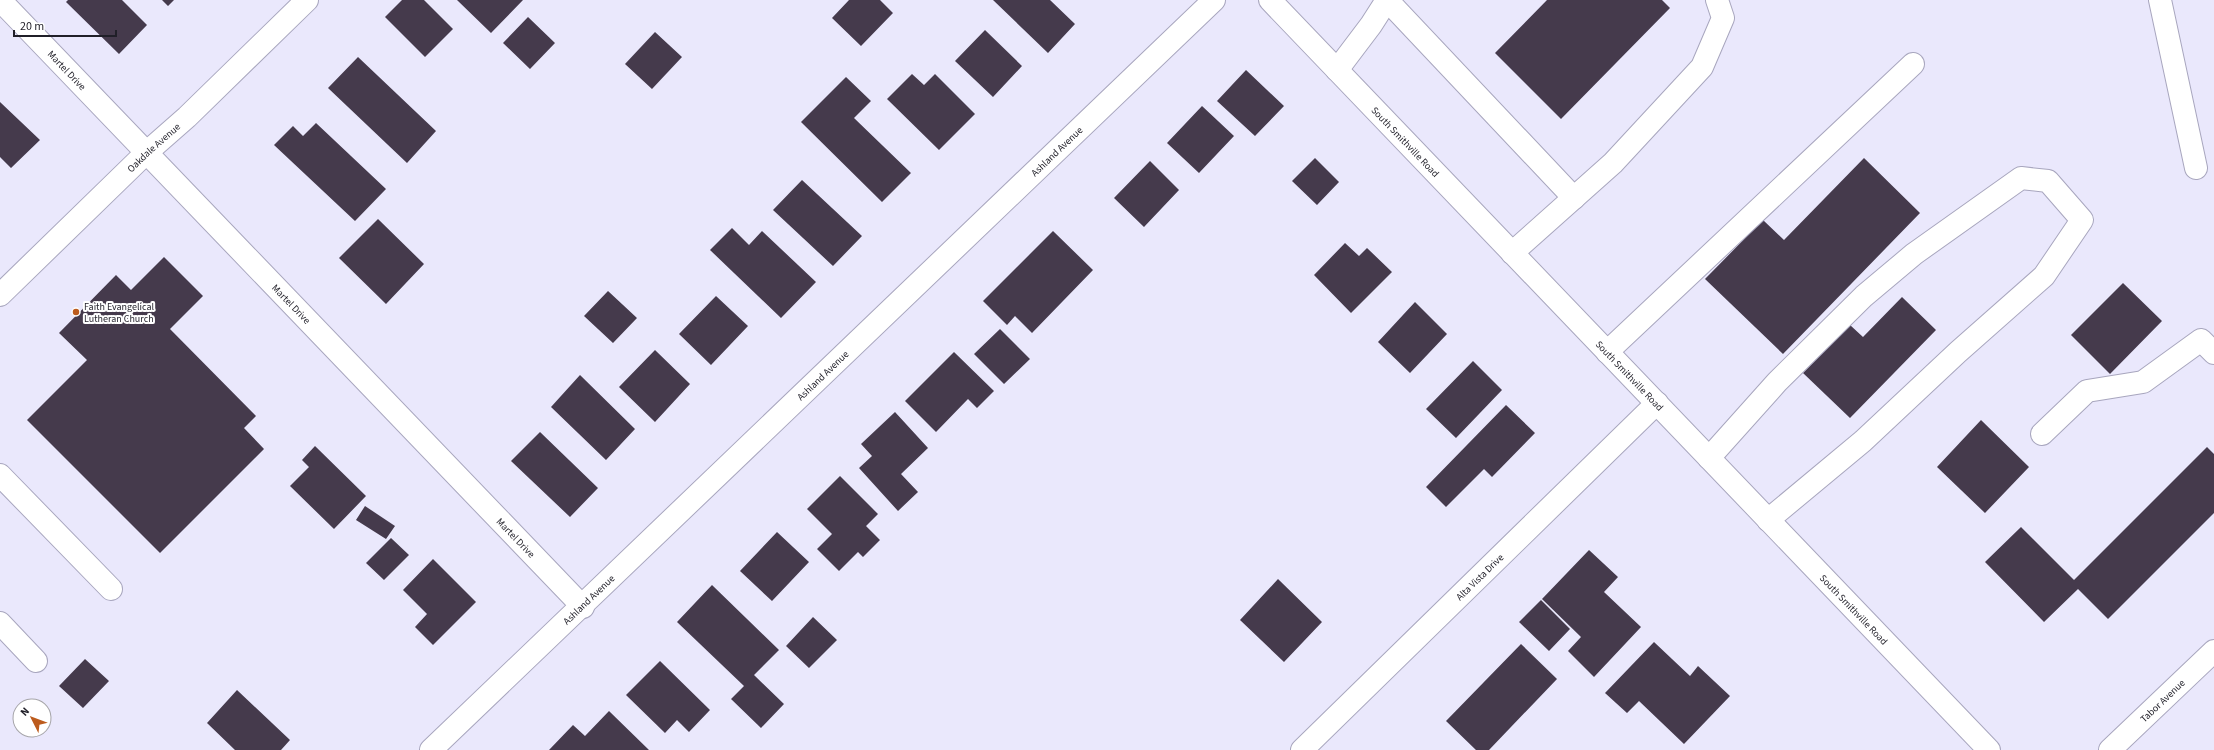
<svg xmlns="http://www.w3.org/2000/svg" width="2214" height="750" viewBox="0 0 2214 750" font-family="'Source Sans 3',sans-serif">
	<rect width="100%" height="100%" fill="#eae8fc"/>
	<path fill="#453a4c" d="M68,0H122L147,25L119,54L66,2Z
		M162,0H174L168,6Z
		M402,0H424L453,29L425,57L385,17Z
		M457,0H523L491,33Z
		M849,0H880L893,13L861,46L832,18Z
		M993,0H1050L1075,24L1048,53Z
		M1547,0H1662L1670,8L1561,119L1495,53Z
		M528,17L555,43L530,69L503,43Z
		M985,30L1022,66L993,97L955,61Z
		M655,32L682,57L652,89L625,64Z
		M358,57L436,131L407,163L328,88Z
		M1246,70L1284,106L1255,136L1217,101Z
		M912,74L924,85L935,74L975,114L939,150L887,99Z
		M846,77L871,101L854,118L911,173L882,202L801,122Z
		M0,102L40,140L11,168L0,157Z
		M1202,106L1234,136L1199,173L1167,143Z
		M316,123L386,189L355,221L274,145L293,126L303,136Z
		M1315,158L1339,182L1317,205L1292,181Z
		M1864,158L1920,213L1783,354L1705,279L1763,220L1784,240Z
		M1150,161L1179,190L1144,227L1114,198Z
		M802,180L862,236L833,266L773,210Z
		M378,219L424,264L386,304L339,258Z
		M732,228L749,245L762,231L816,282L781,318L710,250Z
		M1053,231L1093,270L1032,333L1015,316L1007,325L983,301Z
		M1345,243L1359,256L1367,248L1392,272L1351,313L1314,275Z
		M164,257L203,296L170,329L256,416L244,428L264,449L160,553L27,420L87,360L59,333L116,275L131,290Z
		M2123,283L2162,321L2110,374L2071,335Z
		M608,291L637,318L613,343L584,316Z
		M716,296L748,326L711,365L679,334Z
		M1902,297L1936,330L1850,418L1803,373L1850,325L1863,337Z
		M1415,302L1447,334L1410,373L1378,342Z
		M1000,329L1030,359L1004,384L974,354Z
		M655,350L690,384L655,422L619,387Z
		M954,352L994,391L977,408L968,399L936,432L905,401Z
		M1473,361L1502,390L1456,438L1426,409Z
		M580,375L635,429L606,460L551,407Z
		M1506,405L1535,433L1492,477L1484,469L1446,507L1426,487Z
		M895,412L928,448L901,474L918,492L898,511L859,468L872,456L861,444Z
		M1981,420L2029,467L1985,513L1937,467Z
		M540,432L598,488L570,517L511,461Z
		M315,446L366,496L334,529L290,486L309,467L302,460Z
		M2207,447L2214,454V513L2108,619L2078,589L2044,622L1985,562L2021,527L2074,580Z
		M840,476L878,514L866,526L880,540L863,557L858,552L839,571L817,549L832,534L807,509Z
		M365,506L395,526L386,539L356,520Z
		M777,532L809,562L772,601L740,571Z
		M391,538L409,555L384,580L366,563Z
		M1589,550L1618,577L1604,592L1641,627L1594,677L1568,651L1581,637L1542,599Z
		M433,559L476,602L433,645L415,627L427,614L403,590Z
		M1278,579L1322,622L1284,662L1240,620Z
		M712,585L779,650L754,675L784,704L761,728L731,699L744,686L677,622Z
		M1541,600L1570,629L1549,651L1519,622Z
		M813,617L837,640L809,668L786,646Z
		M1654,642L1690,676L1698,666L1730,696L1684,744L1639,701L1627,713L1605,693Z
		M1521,644L1557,679L1489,750H1476L1446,721Z
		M85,659L109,681L83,708L59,686Z
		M660,661L710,710L689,732L677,720L665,733L626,695Z
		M237,690L290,740L281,750H235L207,723Z
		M609,711L649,750H549L573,725L585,736Z"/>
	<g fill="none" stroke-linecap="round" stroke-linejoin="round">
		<defs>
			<g id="minor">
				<path id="s1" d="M0,0L583,607"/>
				<path d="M1387,0L1574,198"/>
				<path d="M2160,0L2196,168"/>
				<path d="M1337,70L1371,25L1387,0"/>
				<path d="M1512,253L1613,163L1702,67L1723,18L1717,0"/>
				<path id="s2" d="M0,295L146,153L187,117L307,0"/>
				<path d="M1607,352L1913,64"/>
				<path d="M2042,434L2087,391L2143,382L2201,340L2214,353"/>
				<path d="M1709,458L1777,382L1864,296L1914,254L2021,178L2048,181L2082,220L2044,276L1958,352L1863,441L1768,520"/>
				<path d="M0,475L111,589"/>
				<path d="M0,623L36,661"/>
				<path id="s3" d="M431,750L1214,0"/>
				<path id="s4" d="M1302,750L1657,403"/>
				<path id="s5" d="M2110,750L2214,651"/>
			</g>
			<g id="major">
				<path id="s6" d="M1270,0L1989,750"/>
			</g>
		</defs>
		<use href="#minor" stroke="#a8a6be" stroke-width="24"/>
		<use href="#major" stroke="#a8a6be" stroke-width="24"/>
		<use href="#minor" stroke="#fff" stroke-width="22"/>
		<use href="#major" stroke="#fff" stroke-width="22"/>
	</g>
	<circle fill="#bc5b1d" stroke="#fff" stroke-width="1.5" cx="76" cy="312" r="4"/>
	<g text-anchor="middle" stroke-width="4" stroke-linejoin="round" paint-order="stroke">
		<g font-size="10" fill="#201f28" stroke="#fff">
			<text dy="4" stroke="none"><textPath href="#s1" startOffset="97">Martel Drive</textPath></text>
			<text dy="4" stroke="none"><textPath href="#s6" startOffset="196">South Smithville Road</textPath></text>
			<text dy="4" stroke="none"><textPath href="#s2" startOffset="213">Oakdale Avenue</textPath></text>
			<text dy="4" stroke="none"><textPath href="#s3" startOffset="866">Ashland Avenue</textPath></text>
			<text dy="4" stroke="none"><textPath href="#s1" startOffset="421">Martel Drive</textPath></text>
			<text dy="4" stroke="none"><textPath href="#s6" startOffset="520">South Smithville Road</textPath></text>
			<text dy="4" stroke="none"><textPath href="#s3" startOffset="542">Ashland Avenue</textPath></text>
			<text dy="4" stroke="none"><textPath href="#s1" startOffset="745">Martel Drive</textPath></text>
			<text dy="4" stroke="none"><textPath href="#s4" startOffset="248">Alta Vista Drive</textPath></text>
			<text dy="4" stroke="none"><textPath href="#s3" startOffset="218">Ashland Avenue</textPath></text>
			<text dy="4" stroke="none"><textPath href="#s6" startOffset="844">South Smithville Road</textPath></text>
			<text dy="4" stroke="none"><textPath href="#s5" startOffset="72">Tabor Avenue</textPath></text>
		</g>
		<g font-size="10" fill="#201f28" stroke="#fff" text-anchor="start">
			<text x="84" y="310">Faith Evangelical<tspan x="84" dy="12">Lutheran Church</tspan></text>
		</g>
	</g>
	<g transform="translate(32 718) rotate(312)"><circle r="19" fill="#ffffff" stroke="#a6a5a9"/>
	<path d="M0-3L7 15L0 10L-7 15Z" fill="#bc5b1d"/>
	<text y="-6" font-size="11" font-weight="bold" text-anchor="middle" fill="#201f28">N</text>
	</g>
	<path d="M14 30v6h102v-6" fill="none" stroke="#201f28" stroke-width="2"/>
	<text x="20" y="30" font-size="12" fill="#201f28" stroke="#ffffff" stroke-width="3" paint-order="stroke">20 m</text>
</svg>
